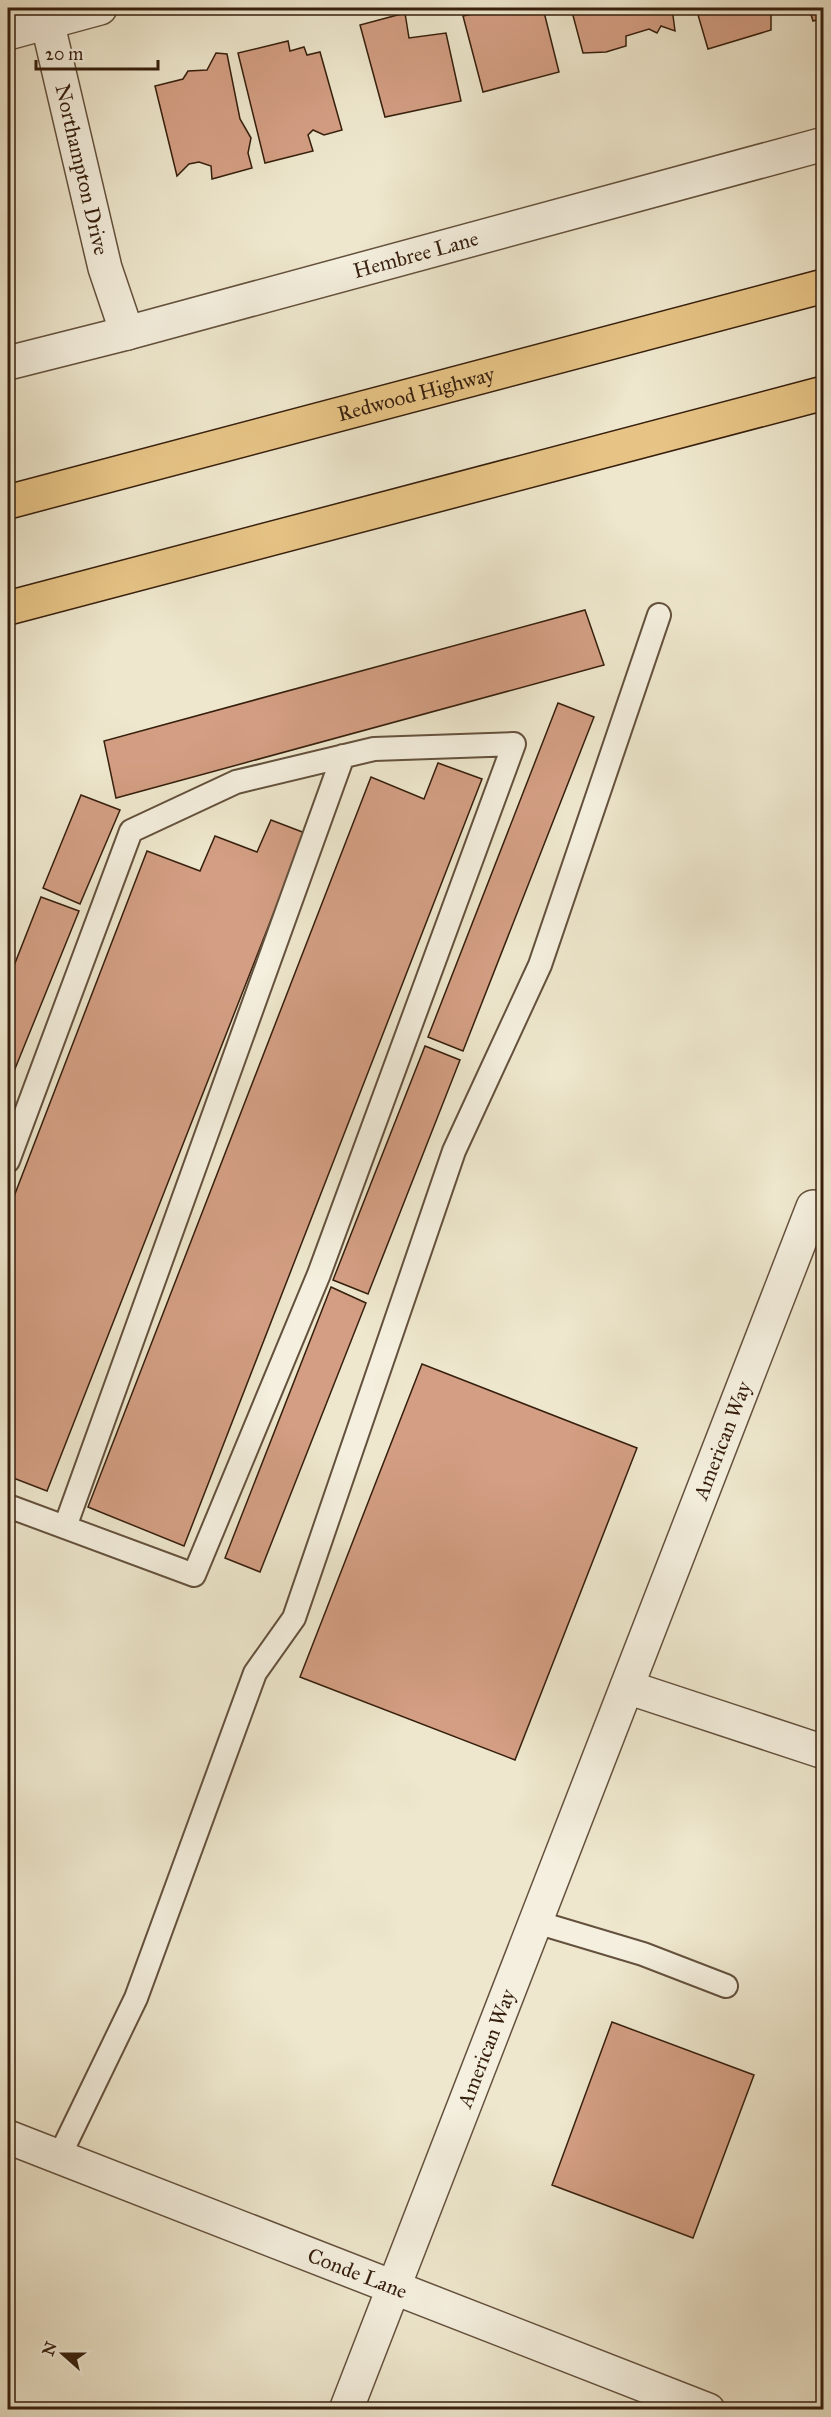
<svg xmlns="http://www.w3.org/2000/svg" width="831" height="2417" viewBox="0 0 831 2417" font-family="'IM FELL Great Primer',serif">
	<rect width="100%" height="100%" fill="#eee7cd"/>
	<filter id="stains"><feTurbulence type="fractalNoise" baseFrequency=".00333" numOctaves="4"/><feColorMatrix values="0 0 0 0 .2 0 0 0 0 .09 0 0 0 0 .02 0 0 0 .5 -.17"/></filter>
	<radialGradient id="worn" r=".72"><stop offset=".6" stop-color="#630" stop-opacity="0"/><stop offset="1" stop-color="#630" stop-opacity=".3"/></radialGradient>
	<path fill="#d39e83" stroke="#361f0d" stroke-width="1.5" d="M496,8H543L559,72L483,92L463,16L496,9Z
		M571,8H672L675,31L661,26L657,33L649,29L626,36V46L606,52L583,53Z
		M696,8H780L771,11V30L708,49Z
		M809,8H824V18L813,21Z
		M405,13L409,38L446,33L461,101L385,117L360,25Z
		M288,41L290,51L304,47L307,55L320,52L342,130L324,135L313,130L308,135L313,151L265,163L238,53Z
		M216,53L227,54L240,119L251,138L248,153L252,168L212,179L211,166L199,162L189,164L177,176L155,86L183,79L188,71L207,70Z
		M585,610L604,665L116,798L104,741Z
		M558,703L594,717L463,1051L428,1037Z
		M438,763L482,779L184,1546L88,1507L371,777L424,799Z
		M81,795L120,810L80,904L43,888Z
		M271,820L305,833L47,1491L8,1476V1212L147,851L200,871L215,836L257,852Z
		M41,897L79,911L8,1086V981Z
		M425,1046L460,1060L368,1294L333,1280Z
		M331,1287L366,1303L260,1572L225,1558Z
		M422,1364L637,1448L515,1760L300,1677Z
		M612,2022L754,2075L693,2238L552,2185Z"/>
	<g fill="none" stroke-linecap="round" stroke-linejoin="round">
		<defs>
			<path id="service" d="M8,1161L131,831L236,782L374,749L514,744L319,1274L194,1575L8,1506
				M65,1527L343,756
				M536,1922L643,1954L726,1986
				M59,2157L136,1998L255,1673L294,1618L454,1151L540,965L659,615"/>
			<g id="minor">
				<path id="s1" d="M44,8L105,268L127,333"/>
				<path d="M8,33L100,8"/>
				<path d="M627,1687L824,1752"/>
				<path id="s2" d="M346,2410L813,1207L824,1214"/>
			</g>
			<g id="tertiary">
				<path id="s3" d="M8,363L127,333L824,144"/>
				<path id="s4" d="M8,2137L708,2410"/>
			</g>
			<g id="motorway">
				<path id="s5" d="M8,502L824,286"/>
				<path d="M8,608L824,393"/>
			</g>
		</defs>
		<use href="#service" stroke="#64513d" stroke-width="26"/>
		<use href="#minor" stroke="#64513d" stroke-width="36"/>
		<use href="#tertiary" stroke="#64513d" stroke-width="36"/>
		<use href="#motorway" stroke="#361f0d" stroke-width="36"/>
		<use href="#service" stroke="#f4efde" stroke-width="22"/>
		<use href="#minor" stroke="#f4efde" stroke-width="33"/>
		<use href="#tertiary" stroke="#f4efde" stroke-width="33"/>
		<use href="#motorway" stroke="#e7c486" stroke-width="33"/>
	</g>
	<g text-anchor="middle" stroke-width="6" stroke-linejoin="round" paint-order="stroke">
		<g font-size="21" fill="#361f0d" stroke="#f4efde">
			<text dy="7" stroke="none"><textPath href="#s1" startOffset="166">Northampton Drive</textPath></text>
			<text dy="7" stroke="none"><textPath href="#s3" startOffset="422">Hembree Lane</textPath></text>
			<text dy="7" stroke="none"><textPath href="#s5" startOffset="422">Redwood Highway</textPath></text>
			<text dy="7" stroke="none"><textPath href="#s2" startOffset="1040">American Way</textPath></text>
			<text dy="7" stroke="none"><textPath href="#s2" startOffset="388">American Way</textPath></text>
			<text dy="7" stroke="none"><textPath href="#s4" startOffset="375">Conde Lane</textPath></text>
		</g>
	</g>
	<rect width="831" height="2417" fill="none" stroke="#eee7cd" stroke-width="30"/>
	<rect x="9" y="9" width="813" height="2399" fill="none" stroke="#361f0d" stroke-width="3"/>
	<rect x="15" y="15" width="801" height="2387" fill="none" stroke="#361f0d" stroke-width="1.5"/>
	<g transform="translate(63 2354) rotate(291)" stroke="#f4efde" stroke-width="4.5" paint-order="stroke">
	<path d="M0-4.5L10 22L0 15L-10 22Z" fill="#361f0d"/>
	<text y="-9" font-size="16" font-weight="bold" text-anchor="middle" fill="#361f0d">N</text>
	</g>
	<path d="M36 60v9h122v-9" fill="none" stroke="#361f0d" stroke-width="3"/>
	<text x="45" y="60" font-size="18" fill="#361f0d" stroke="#f4efde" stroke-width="4.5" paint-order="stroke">20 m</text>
	<rect width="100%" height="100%" filter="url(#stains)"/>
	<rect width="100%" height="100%" fill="url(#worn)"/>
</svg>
